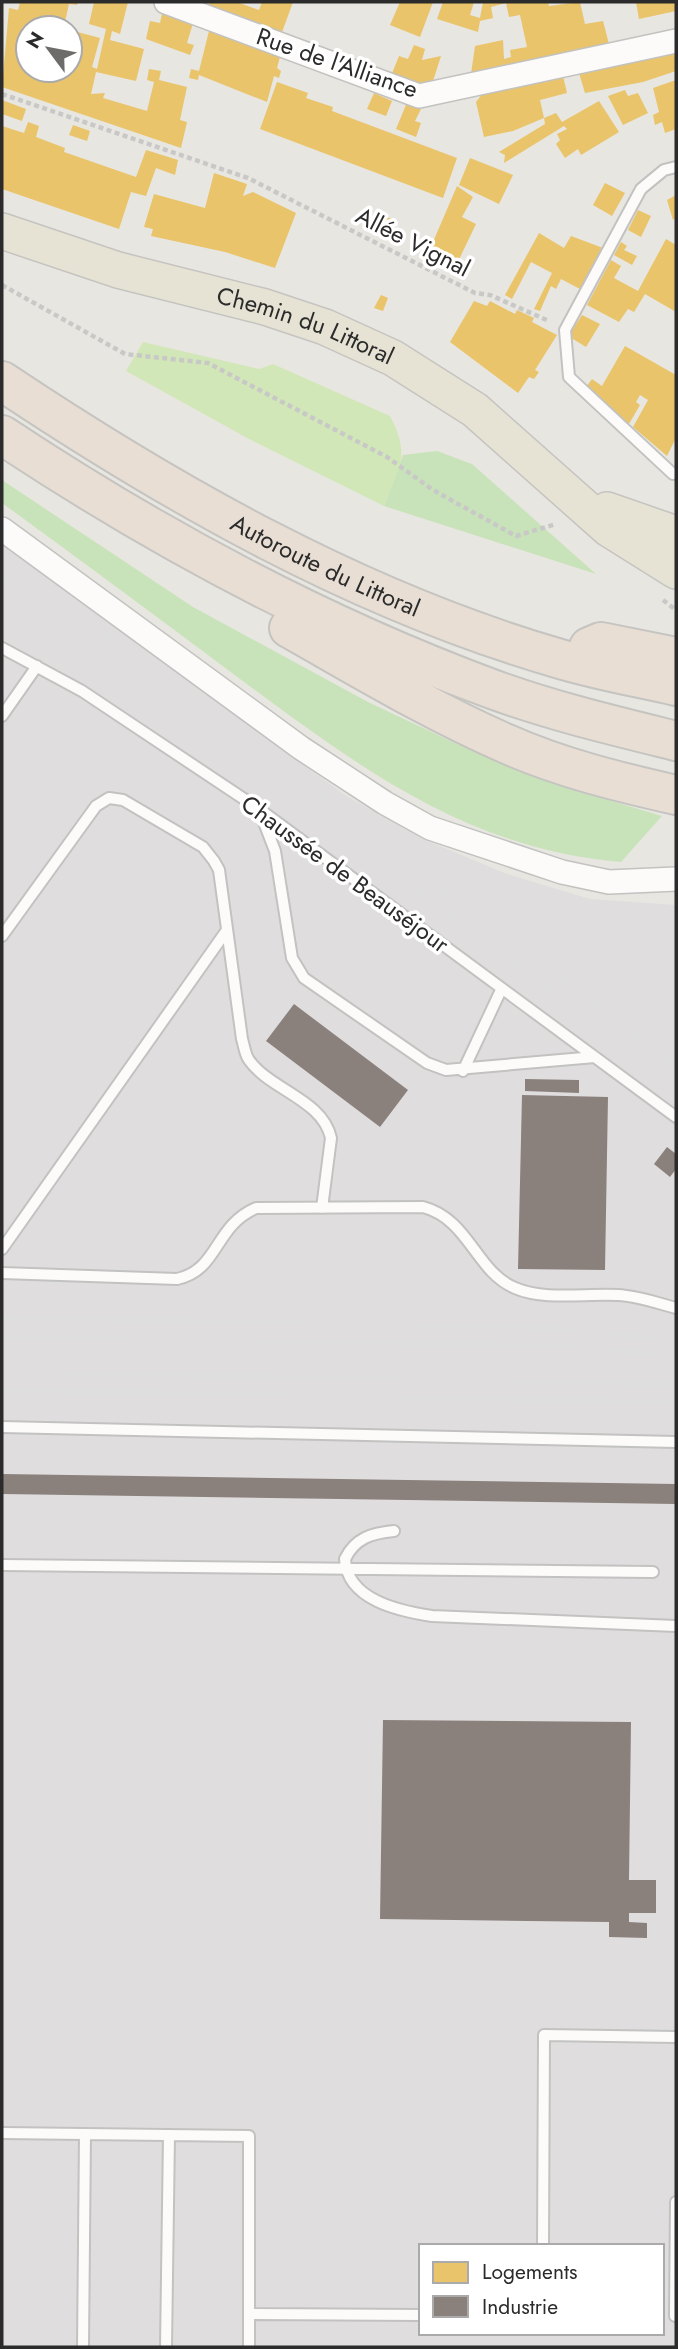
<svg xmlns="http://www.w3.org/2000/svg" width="678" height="2349" viewBox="0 0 678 2349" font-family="Jost,sans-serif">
	<rect width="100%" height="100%" fill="#e8e6e0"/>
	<path fill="#e0dddf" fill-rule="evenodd" d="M2,545L345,795L423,839L507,874L590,899L676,905V2347H2ZM421,2246H662V2333H421Z"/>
	<path fill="#c8e3ba" d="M437,451L472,464L596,574L384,506L403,455Z
		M2,480L193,607L368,702L457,744L561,786L662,816L621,862C463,849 351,761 228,670C153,614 78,558 2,503Z"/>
	<path fill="#d2e7b8" d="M143,342L259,369L273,364L390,416C411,456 399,467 384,506L249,439L126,371Z"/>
	<path fill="#e9c46a" d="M20,2H78L77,5L69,4L64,26L37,19L34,28H28V41L24,48L28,49V70H70V30L100,38L92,67L97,69L106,29L89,24L94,2H128L120,34L112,31L110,40L144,49L136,81L96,72L91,94L105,93L103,98L147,111L154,82L147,80L149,69L161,71L159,80L187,87L180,120L187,122L181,148L2,87L9,8L18,10Z
		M210,2H237L259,10L262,2H293L281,35L208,9Z
		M400,2H433L420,37L390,25Z
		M443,2H474L470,15L480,18L483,2H548L549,6L580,2L585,24L603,21L609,44L471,74L475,46L503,40L504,59L511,57L510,50L527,47L520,15L509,17L506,3L491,7L493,18L480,21L478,32L437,19Z
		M636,2H676V11L639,19Z
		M163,9L194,20L187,43L194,45L190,55L146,39L150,21L160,23Z
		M210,27L281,53L277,68L281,71L279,78L274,76L267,102L199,75L198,80L189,78L191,69L199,71Z
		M414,45L425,49L422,60L441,56L433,81L414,85L391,76L399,56L408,59Z
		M676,52V71L643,82L585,93L579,73Z
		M563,76L567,93L540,100L544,118L513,131L484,137L476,102L483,93Z
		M676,80V129L665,133L662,122L655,125L653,115L659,112L653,88Z
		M277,82L308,93L306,98L333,107L332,111L457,158L443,198L260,129Z
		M625,90L628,96L638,93L648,113L623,125L608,96Z
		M374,93L392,101L386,116L367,109Z
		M2,100L26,109L22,121L2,114Z
		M408,100L421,109L415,121L421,123L416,137L396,129Z
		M599,101L619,132L581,155L578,149L565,158L556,144L560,140L557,134L567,129L564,126L504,163L505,155L499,152L545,124L544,118L556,113L562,122Z
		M28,122L39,126L36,137L65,148L64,152L136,177L146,150L178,160L175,175L156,168L146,196L131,192L119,229L2,189V126L24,133Z
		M73,125L90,131L87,141L69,135Z
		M470,158L513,175L499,204L459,185Z
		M214,173L247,184L243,196L253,192L296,213L275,268L225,252L151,236L153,229L144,227L154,194L205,208Z
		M605,183L625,193L612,216L593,205Z
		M457,186L473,197L462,217L476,224L454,270L427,256Z
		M676,195V218L673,220L667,200Z
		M638,210L651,216L641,237L628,230Z
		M384,216L394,220L388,237L379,232Z
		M539,233L564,248L571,236L603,248L580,289L561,279L556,289L551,286L540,311L534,309L552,273L531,262L512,299L505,295Z
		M666,239L676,245V312L645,294L634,312L628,309L619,322L587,305L611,260L621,266L614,278L638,291Z
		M621,242L627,246L624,250L637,256L632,265L614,255Z
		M381,295L388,298L383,311L374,308Z
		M474,301L487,306L490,301L515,314L517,310L534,318L532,322L557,335L535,370L539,372L534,379L529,377L518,393L450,342Z
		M582,315L600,324L586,347L568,336Z
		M625,346L676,375V438L667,456L633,427L648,400L640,395L636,402L640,405L629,424L586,387L592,379L602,386Z"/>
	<path fill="#8a817c" d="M294,1004L408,1090L380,1127L266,1041Z
		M525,1079L579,1080V1093L525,1091Z
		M522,1095L608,1097L605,1270L518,1269Z
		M667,1147L676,1154V1169L670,1177L654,1164Z
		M2,1474L676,1484V1504L2,1494Z
		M383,1720L631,1722L629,1880H656V1913H629V1922L647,1923V1938L609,1937V1922L380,1919Z"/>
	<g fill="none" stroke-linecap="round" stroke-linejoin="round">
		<defs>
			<path id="service" d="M673,474L569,377L565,330L641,189L664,170L676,167
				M2,648L82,691L259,809L676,1117
				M2,716L37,666
				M260,812L275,851L292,958L304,978L427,1063L446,1070L595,1057
				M2,936L96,806L109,798L123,800L203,847L214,861L219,870L242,1039C244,1045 245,1055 249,1060C270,1090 322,1099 331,1138L322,1208
				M463,1071L501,990
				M2,1249L227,930
				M2,1273L177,1279C219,1270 214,1226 256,1208L423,1207C469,1219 476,1272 515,1288C545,1301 586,1293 618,1295C638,1296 657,1303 676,1308
				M2,1427L676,1442
				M394,1531C372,1533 355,1538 345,1559C347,1600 399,1611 432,1616L676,1626
				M2,1565L653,1572
				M2,2133L249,2136V2347
				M543,2246L544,2035L676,2037
				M249,2314L421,2315
				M675,2316L676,2202
				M83,2347L85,2134
				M166,2347L169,2135"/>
			<path id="minor" d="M166,2L419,96L676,41
				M2,529L301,748L385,803L430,828L562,872L609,882L676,879"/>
			<g id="primary">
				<path id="s1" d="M2,231L118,270L265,307L325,327L393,358L475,410L609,529L676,571"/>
				<path d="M607,510L676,534"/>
			</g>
			<g id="motorway">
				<path id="s2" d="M2,381C173,495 358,600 557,658C596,670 637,677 676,686"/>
				<path d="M2,435C156,537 319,625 492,689C552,711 615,726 676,741"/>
				<path d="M289,628C360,668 431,711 507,744C561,768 619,782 676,795"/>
				<path d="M589,647L601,642L676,657"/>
			</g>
		</defs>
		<use href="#service" stroke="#c2c2c1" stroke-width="14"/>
		<use href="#minor" stroke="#c2c2c1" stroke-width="26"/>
		<use href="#primary" stroke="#c5c4c1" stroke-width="38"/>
		<use href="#motorway" stroke="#c5c4c1" stroke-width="42"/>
		<path stroke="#c8c8c7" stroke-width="4.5" stroke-dasharray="5 3.5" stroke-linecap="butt" d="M2,94L248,178L475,293L490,295L549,321
			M2,285L125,354L208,363L387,457L433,490L516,536L556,524
			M663,600L676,610"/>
		<use href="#service" stroke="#fcfbfa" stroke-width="10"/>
		<use href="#minor" stroke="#fcfbfa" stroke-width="23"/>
		<use href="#primary" stroke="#e6e3d4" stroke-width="35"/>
		<use href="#motorway" stroke="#e8ded4" stroke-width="38"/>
		<path stroke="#dedede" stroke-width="5" d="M2,559L218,714L448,894L676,1065
			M2,580L59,620
			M2,599C124,654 228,744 333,826C445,914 559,1000 676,1082
			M2,1317L557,1328L676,1341
			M2,1337L570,1346L676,1357
			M2,1372L676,1384
			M2,1390L676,1402"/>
	</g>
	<g text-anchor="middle" stroke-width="7" stroke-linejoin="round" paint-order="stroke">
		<g font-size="24" fill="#2b2b2b" stroke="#fff">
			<text transform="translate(337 63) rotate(19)" y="8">Rue de l'Alliance</text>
			<text transform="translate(413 242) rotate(27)" y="8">Allée Vignal</text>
			<text dy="8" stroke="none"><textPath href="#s1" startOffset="318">Chemin du Littoral</textPath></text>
			<text dy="8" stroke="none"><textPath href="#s2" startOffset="373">Autoroute du Littoral</textPath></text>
			<text transform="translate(345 874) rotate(36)" y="8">Chaussée de Beauséjour</text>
		</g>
	</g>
	<rect width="678" height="2349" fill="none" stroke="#2b2b2b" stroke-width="7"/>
	<rect x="419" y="2244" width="245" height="91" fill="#ffffff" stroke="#aaaaaa" stroke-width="2"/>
	<rect x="433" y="2262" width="35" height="21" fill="#e9c46a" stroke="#aaaaaa" stroke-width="2"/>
	<text x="482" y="2279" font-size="21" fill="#2b2b2b">Logements</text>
	<rect x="433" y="2296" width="35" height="21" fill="#8a817c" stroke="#aaaaaa" stroke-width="2"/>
	<text x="482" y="2314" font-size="21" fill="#2b2b2b">Industrie</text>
	<g transform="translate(49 49) rotate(302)"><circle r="33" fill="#ffffff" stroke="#aaaaaa" stroke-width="2"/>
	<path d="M0-5L12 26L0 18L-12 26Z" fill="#6d6c6a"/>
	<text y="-10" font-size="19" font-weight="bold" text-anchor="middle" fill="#2b2b2b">N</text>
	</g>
</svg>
